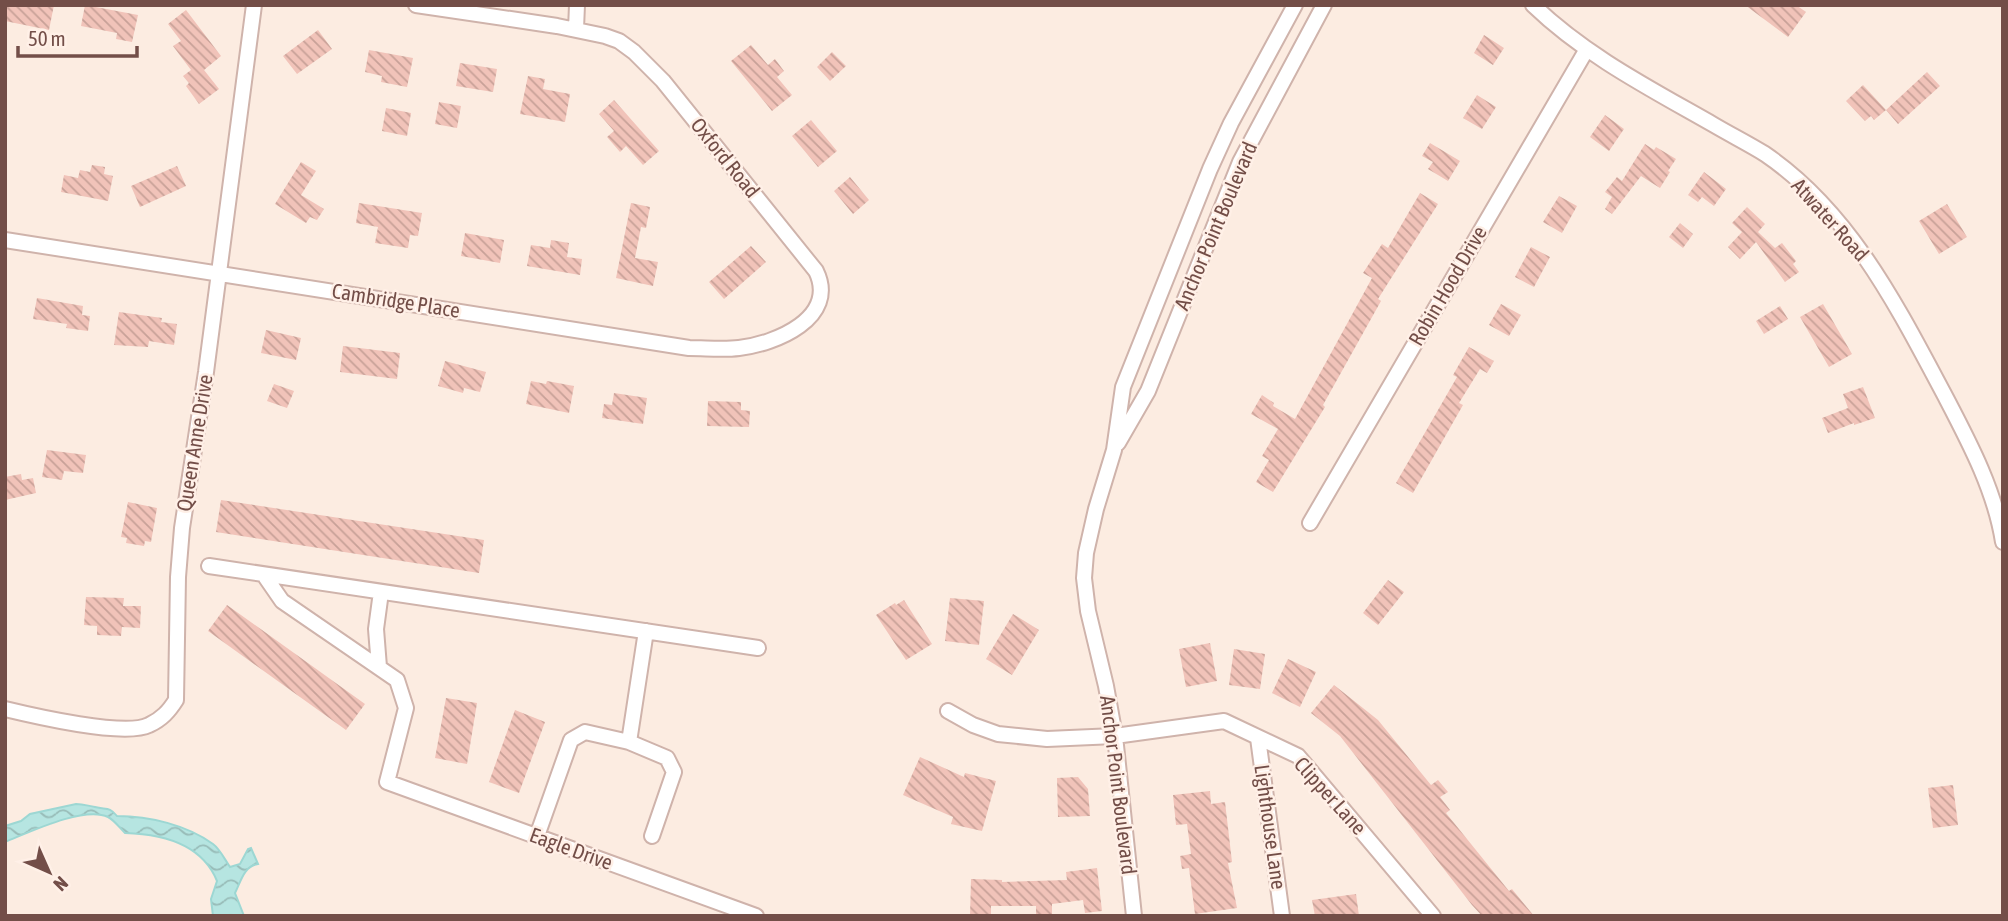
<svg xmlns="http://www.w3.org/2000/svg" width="2008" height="921" viewBox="0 0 2008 921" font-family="'Asap Condensed',sans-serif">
	<defs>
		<pattern id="water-waves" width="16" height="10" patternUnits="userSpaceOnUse" patternTransform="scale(1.75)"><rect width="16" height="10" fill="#b6e5e1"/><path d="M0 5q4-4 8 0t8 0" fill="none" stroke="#98bcb8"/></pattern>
		<pattern id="building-back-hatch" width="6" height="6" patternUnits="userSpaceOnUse" patternTransform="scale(1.75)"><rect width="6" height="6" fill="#f1c3b9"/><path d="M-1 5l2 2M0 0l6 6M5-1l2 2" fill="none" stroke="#c8a198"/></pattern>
	</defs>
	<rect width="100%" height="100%" fill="#fcece1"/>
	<path fill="url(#water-waves)" stroke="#9dd7d3" stroke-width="2" d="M76,804C84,804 88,806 95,807C106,810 109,806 117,816C149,816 187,825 213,844C220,849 225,860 230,867L240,864L248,849L251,848L258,864C244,866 241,881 235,893L244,916H213L211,899L217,881C202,844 162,834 125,833C120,828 114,820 108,817C83,806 30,832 5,842V826L21,821L30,814Z"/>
	<path fill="url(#building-back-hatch)" d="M5,5H54L49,30L5,21Z
		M85,5L138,15L132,42L116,39L117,33L81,26Z
		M1745,5H1796L1806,12L1788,37Z
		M186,10L221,56L204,70L219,89L199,104L186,86L189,83L183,76L191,70L173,46L181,41L168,24Z
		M318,30L332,49L297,74L283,56Z
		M1484,35L1504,48L1493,65L1474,53Z
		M751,45L768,65L775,59L784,71L777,77L792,95L772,111L731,61Z
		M369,50L413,58L407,87L381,82L382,76L365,72Z
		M832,52L846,66L830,81L817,67Z
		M460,63L497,69L493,92L456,86Z
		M1927,72L1940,86L1898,124L1886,110Z
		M528,76L545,79L543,89L570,94L565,122L520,114Z
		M1863,85L1886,110L1874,120L1871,116L1865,121L1846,101Z
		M1477,95L1496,107L1482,129L1463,118Z
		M614,100L659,151L643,165L626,146L620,152L607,137L614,131L599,114Z
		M439,102L461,106L457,128L435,124Z
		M386,108L411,113L407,136L382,131Z
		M1605,115L1624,129L1609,151L1590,137Z
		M811,120L837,151L818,167L792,136Z
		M1430,143L1460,161L1448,181L1428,169L1433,162L1422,156Z
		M1645,144L1654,150L1656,147L1676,159L1668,171L1670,172L1660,188L1641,176L1612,214L1605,209L1612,197L1605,192L1617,177L1622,181Z
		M301,162L316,171L301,195L324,209L317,220L310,217L306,223L275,204Z
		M92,165L105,167L104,174L113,176L108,201L61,192L64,175L78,178L80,170L90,172Z
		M177,166L186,186L140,207L131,186Z
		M1704,172L1726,189L1714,206L1702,197L1698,202L1688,195Z
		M850,177L869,200L853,214L834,191Z
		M1420,193L1438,204L1378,299L1381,301L1323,405L1325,407L1273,492L1256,482L1269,460L1262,456L1278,429L1251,414L1262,395L1274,403L1273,406L1295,419L1372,278L1363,273L1382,244L1388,248Z
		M1559,196L1577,206L1562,233L1543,222Z
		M359,203L422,213L418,236L410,235L408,248L375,243L378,227L356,223Z
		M631,203L650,207L646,228L641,227L635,258L658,262L653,286L616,278Z
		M1947,204L1967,237L1939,254L1919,221Z
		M1747,207L1765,224L1758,232L1775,248L1782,243L1796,261L1793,264L1799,272L1785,282L1756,242L1740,259L1728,247L1742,232L1732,223Z
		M1680,223L1693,234L1683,248L1669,237Z
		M465,233L504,240L500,263L461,256Z
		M551,240L569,243L567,257L582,259L580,275L527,266L531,245L550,248Z
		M751,246L766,262L724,299L709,282Z
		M1531,247L1550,257L1534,287L1515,277Z
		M37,298L83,306L82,315L90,316L88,331L66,328L67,324L33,319Z
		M1501,304L1521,315L1509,336L1489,325Z
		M1823,304L1852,354L1829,367L1800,317Z
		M1780,306L1788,319L1764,334L1756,321Z
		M119,312L162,318L161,322L177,324L174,345L149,341L148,347L114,345Z
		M266,330L301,338L296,360L261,353Z
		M343,346L400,353L397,379L340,372Z
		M1469,347L1494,361L1487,373L1480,369L1459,403L1463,405L1413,493L1396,483L1457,377L1453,375Z
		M445,361L486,372L480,392L464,388L463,393L438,386Z
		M531,381L546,384L547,381L574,386L569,413L526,404Z
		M274,384L294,391L287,408L267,401Z
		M1863,387L1875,418L1854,425V423L1828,433L1822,418L1848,408L1843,394Z
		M614,393L647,398L643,424L602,418L604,404L612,405Z
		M708,401L741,402V410L750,411L749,427L707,426Z
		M47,450L86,455L83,473L64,471L62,480L42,477Z
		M21,474L22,480L33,478L36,493L5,500V477Z
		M221,500L484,540L479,573L216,532Z
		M128,502L157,508L151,542L145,541L144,546L126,543L127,538L121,537Z
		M1388,580L1404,592L1378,625L1363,613Z
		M86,597L124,598L123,606H141L140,628L122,627L121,636L97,635V626L84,625Z
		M950,598L984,601L979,645L945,641Z
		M904,600L932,644L906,660L876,615L895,603L896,605Z
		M227,605L365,704L346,730L208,631Z
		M1013,614L1039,630L1012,675L986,659Z
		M1210,643L1217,681L1186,687L1179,649Z
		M1234,649L1265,654L1260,689L1229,685Z
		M1288,659L1316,672L1300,707L1272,693Z
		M1334,685L1378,720L1431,785L1438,780L1448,792L1440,797L1450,810L1446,813L1509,891L1512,889L1534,916H1482L1472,905L1340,736L1311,713Z
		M446,698L477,703L467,764L435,758Z
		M515,710L545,722L519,793L489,782Z
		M920,757L964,777L965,773L996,781L982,831L951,824L953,817L903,795Z
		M1078,777L1088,789L1090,816L1058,817L1057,778Z
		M1953,785L1958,825L1933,828L1928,788Z
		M1210,791L1211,804L1225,802L1232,862L1228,863L1237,908L1195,914L1189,868L1182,869L1180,856L1191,854L1187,824L1176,825L1173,795Z
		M1097,868L1102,911L1085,913L1083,900L1052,904V916H1036V906H991V916H970L971,879L1002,880V882L1067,880L1066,872Z
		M1356,894L1359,916H1315L1312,900Z"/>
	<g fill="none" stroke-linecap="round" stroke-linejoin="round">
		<defs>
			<path id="street" d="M1533,5C1586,56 1651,89 1714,125C1731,135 1749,144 1765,154C1850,212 1897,306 1944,394C1968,440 1995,490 2003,542
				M576,29L577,5
				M5,240L689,348C706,348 722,350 739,348C775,344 839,318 816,271L663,81L634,52L619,41L605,36L557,26L416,5
				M1118,443L1148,391L1240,162L1324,5
				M1310,523L1587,49
				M209,566L758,648
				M264,575L282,601L397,680L406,708L387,782L756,916
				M379,667L376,629L381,592
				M5,709C34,716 125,737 149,725C162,719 169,711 176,700L178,577L182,528L206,372L254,5
				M948,711L973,725L998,734L1047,739L1115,736L1224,721L1298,756L1433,916
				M1258,738L1282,916
				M629,742L646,631
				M537,836L571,740L585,732L629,742L667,758L674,772L652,836
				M1134,916L1115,736L1106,686L1088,611L1084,578L1086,553L1096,509L1114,450L1123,387L1210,169L1231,123L1295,5"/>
		</defs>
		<use href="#street" stroke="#cfb3ab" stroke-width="18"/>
		<use href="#street" stroke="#fff" stroke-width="14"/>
	</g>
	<g text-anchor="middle" stroke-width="5" stroke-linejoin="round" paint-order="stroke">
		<g font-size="21" fill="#734e48" stroke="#fff0e7">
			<text transform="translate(725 158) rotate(51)" y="7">Oxford Road</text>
			<text transform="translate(1830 220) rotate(48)" y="7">Atwater Road</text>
			<text transform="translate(1216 226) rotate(-67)" y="7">Anchor Point Boulevard</text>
			<text transform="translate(1448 286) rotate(-60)" y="7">Robin Hood Drive</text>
			<text transform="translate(396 301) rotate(9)" y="7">Cambridge Place</text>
			<text transform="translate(195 443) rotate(-81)" y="7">Queen Anne Drive</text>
			<text transform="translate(1118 785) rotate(83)" y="7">Anchor Point Boulevard</text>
			<text transform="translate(1330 796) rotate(48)" y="7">Clipper Lane</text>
			<text transform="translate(1270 827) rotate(82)" y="7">Lighthouse Lane</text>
			<text transform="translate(571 849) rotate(20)" y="7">Eagle Drive</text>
		</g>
	</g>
	<rect width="2008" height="921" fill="none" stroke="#734e48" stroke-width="14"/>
	<g transform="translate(49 872) rotate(135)" stroke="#fff0e7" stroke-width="5" paint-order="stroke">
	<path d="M0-5L12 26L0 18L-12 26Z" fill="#734e48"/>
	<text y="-10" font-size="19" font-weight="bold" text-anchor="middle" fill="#734e48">N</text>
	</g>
	<path d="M18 46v10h119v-10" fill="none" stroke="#734e48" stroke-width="3.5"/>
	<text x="28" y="46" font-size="21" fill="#734e48" stroke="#fff0e7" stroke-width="5" paint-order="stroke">50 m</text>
</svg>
